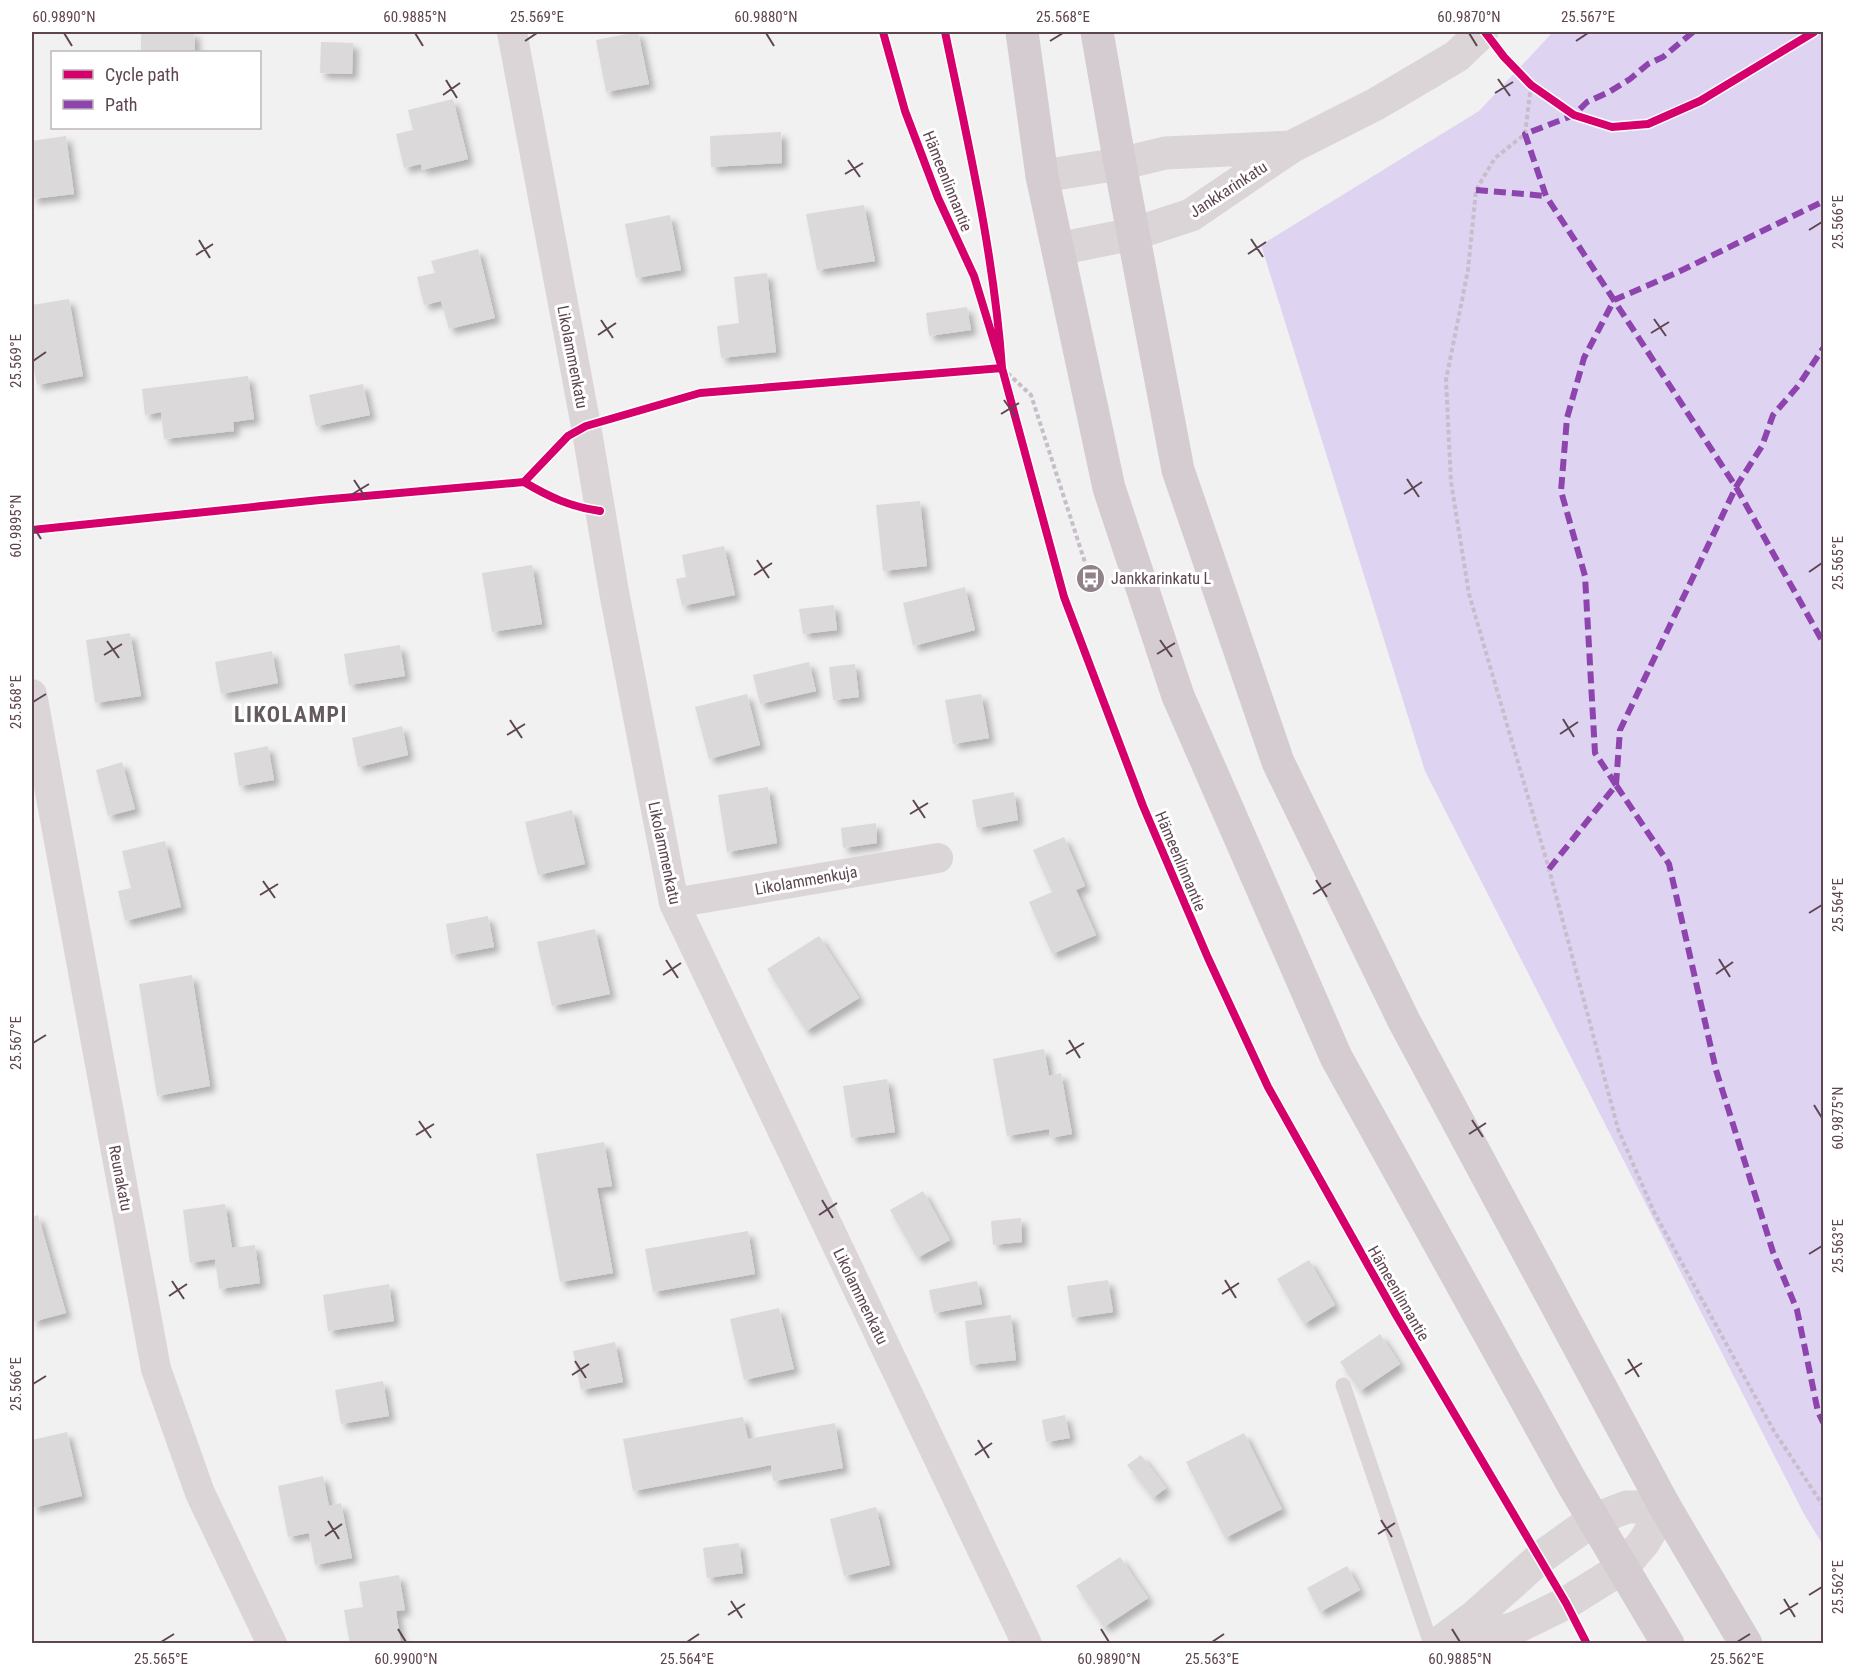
<svg xmlns="http://www.w3.org/2000/svg" width="1855" height="1675" viewBox="0 0 1855 1675" font-family="'Roboto Condensed',sans-serif">
	<defs>
		<filter id="shadow"><feDropShadow dx="5.5" dy="5.5" stdDeviation="3" flood-color="#0004"/></filter>
	</defs>
	<rect width="100%" height="100%" fill="#f0f1f0"/>
	<path fill="#dfd3f2" d="M1553,32H1823V1545L1804,1514L1425,771L1261,245L1479,111Z"/>
	<path fill="#dcd9da" filter="url(#shadow)" d="M141,32H194L195,52H141Z
		M638,32L649,84L606,92L596,40Z
		M321,42L353,43L352,74L320,73Z
		M453,99L468,159L422,170L421,164L404,168L396,134L413,130L408,110Z
		M781,132L782,163L711,167L710,136Z
		M66,136L74,194L32,199V141Z
		M864,205L875,261L817,270L806,214Z
		M670,215L681,270L636,278L625,224Z
		M478,249L495,318L449,329L441,301L424,305L417,277L435,273L431,261Z
		M767,273L776,352L721,358L717,326L739,323L734,277Z
		M69,299L83,376L37,385L32,358V305Z
		M967,307L971,330L929,336L926,313Z
		M248,376L254,419L233,422L234,431L164,439L161,412L145,415L142,389Z
		M363,384L370,415L316,426L309,395Z
		M920,501L927,566L883,571L876,505Z
		M724,546L735,595L682,606L676,579L686,577L682,555Z
		M532,565L542,624L492,632L482,573Z
		M965,587L975,630L913,646L903,603Z
		M834,605L837,630L803,634L799,609Z
		M130,633L141,696L95,703L86,640Z
		M400,645L405,676L349,685L344,654Z
		M272,651L278,683L221,694L215,662Z
		M809,662L816,691L760,704L753,675Z
		M855,664L859,697L833,700L829,667Z
		M747,694L760,745L709,759L695,707Z
		M981,694L989,738L953,744L945,700Z
		M402,726L408,755L358,767L352,738Z
		M268,746L274,780L239,786L234,753Z
		M122,762L135,809L108,816L96,770Z
		M768,787L777,843L727,852L718,795Z
		M1014,792L1018,820L977,828L972,800Z
		M572,810L585,864L538,875L525,822Z
		M876,823L877,843L843,848L841,828Z
		M1064,837L1085,886L1076,890L1096,935L1052,954L1029,902L1052,892L1033,850Z
		M165,841L181,907L125,921L118,891L131,888L122,851Z
		M488,916L494,947L451,955L446,924Z
		M595,929L610,994L552,1006L537,942Z
		M819,936L859,998L806,1031L767,969Z
		M192,975L210,1086L157,1096L139,984Z
		M1044,1049L1049,1076L1061,1073L1072,1134L1050,1138L1049,1129L1007,1136L993,1059Z
		M887,1079L895,1132L851,1138L843,1086Z
		M604,1142L612,1186L597,1188L613,1273L560,1282L536,1154Z
		M923,1191L950,1240L917,1258L890,1210Z
		M225,1204L232,1248L255,1245L260,1283L219,1289L215,1259L190,1263L183,1210Z
		M38,1215L66,1313L32,1322V1217Z
		M1021,1218L1022,1242L993,1245L991,1221Z
		M748,1231L755,1274L653,1292L645,1249Z
		M1309,1260L1335,1305L1304,1324L1277,1279Z
		M1108,1280L1113,1312L1072,1318L1067,1286Z
		M977,1281L982,1304L934,1313L929,1290Z
		M389,1284L394,1321L328,1331L323,1295Z
		M779,1308L794,1369L744,1380L730,1319Z
		M1011,1315L1016,1360L970,1365L965,1321Z
		M1380,1334L1400,1364L1360,1391L1340,1362Z
		M615,1342L623,1382L581,1390L573,1351Z
		M383,1381L389,1416L341,1424L335,1390Z
		M1065,1415L1070,1438L1046,1442L1042,1420Z
		M743,1417L748,1439L835,1423L843,1468L773,1481L771,1465L633,1491L623,1439Z
		M67,1432L82,1496L32,1508V1440Z
		M1244,1433L1282,1509L1225,1538L1186,1462Z
		M1141,1455L1166,1488L1153,1498L1127,1465Z
		M323,1476L329,1506L341,1503L352,1558L315,1565L309,1533L288,1537L278,1486Z
		M876,1507L890,1565L844,1576L830,1519Z
		M739,1543L743,1573L707,1578L703,1548Z
		M1120,1557L1148,1598L1104,1627L1076,1586Z
		M1347,1566L1360,1590L1320,1612L1307,1588Z
		M399,1575L405,1610L396,1611L401,1644H350L344,1610L363,1607L359,1582Z"/>
	<g fill="none" stroke-linecap="round" stroke-linejoin="round">
		<path stroke="#c8becb" stroke-width="4" stroke-dasharray="4.5 3" stroke-linecap="butt" d="M1531,85L1525,134L1495,158L1476,190L1468,270L1446,380L1451,482L1469,594L1549,869L1618,1129L1654,1212L1774,1431L1824,1507
			M1002,368L1031,395L1090,578"/>
		<path stroke="#dbd5d8" stroke-width="15" d="M1343,1385L1431,1644"/>
		<path stroke="#dbd5d8" stroke-width="30" d="M512,32L586,426L614,592L674,903L1027,1644
			M32,694L156,1369L200,1493L272,1644
			M674,903L938,858"/>
		<path stroke="#dbd5d8" stroke-width="33" d="M1042,176L1120,164L1165,153L1291,147
			M1058,249L1133,234L1191,215L1291,147L1376,104L1457,56L1482,32
			M1438,1644L1474,1617L1540,1558L1593,1520L1627,1507H1665
			M1449,1644L1515,1628L1566,1603L1622,1568L1644,1542L1665,1507"/>
		<path stroke="#d5ccd1" stroke-width="33" d="M1022,32L1042,176L1109,488L1178,696L1336,1057L1572,1483L1668,1644
			M1097,32L1120,164L1178,470L1278,762L1404,1021L1665,1507L1746,1644"/>
		<path stroke="#8e44ad" stroke-width="6" stroke-dasharray="12 6" stroke-linecap="butt" d="M1693,32L1663,57L1648,64L1630,79L1609,92L1587,102L1574,115L1525,134L1546,196L1736,487L1824,644
			M1476,190L1546,196
			M1616,785L1595,753L1585,576L1561,491L1567,418L1584,358L1614,300L1674,274L1824,201
			M1616,785L1620,730L1736,487L1762,446L1773,415L1798,386L1824,347
			M1549,869L1616,785L1669,864L1716,1070L1773,1252L1797,1310L1818,1412L1824,1424"/>
		<defs>
			<path id="cycleway" d="M883,32L905,111L938,198L974,276L1002,368L1064,597L1143,806L1208,958L1268,1087L1396,1315L1566,1603L1587,1644
				M1485,32L1504,57L1531,85L1574,115L1612,127L1648,124L1700,101L1814,32
				M524,482C549,497 571,507 600,511
				M32,530L320,500L524,482L568,436L586,426L700,393L1002,368C994,254 968,143 945,32"/>
		</defs>
		<use href="#cycleway" stroke="#fff" stroke-width="11"/>
		<use href="#cycleway" stroke="#d6006c" stroke-width="8"/>
	</g>
	<path fill="none" stroke="#5e4552" stroke-width="2" d="M64,33L72,46M415,33L423,46M766,33L774,46M1469,33L1477,46M525,41L537,33M1050,41L1063,33M1576,41L1588,33M1498,79L1510,96M446,80L457,98M1495,93L1513,82M443,95L460,83M848,160L860,177M845,174L863,163M1809,230L1822,222M1251,239L1263,257M199,240L210,258M1248,254L1266,242M196,255L213,244M1654,319L1666,336M601,320L613,338M1651,333L1669,322M598,335L616,323M33,361L46,352M1004,400L1016,417M1001,414L1019,403M1407,479L1419,497M354,480L366,498M1404,494L1422,482M351,495L369,484M33,526L41,539M757,560L769,578M1809,572L1822,563M754,575L772,563M1160,640L1172,657M107,641L119,658M1157,654L1175,643M104,655L122,644M33,702L46,694M1563,719L1574,737M510,720L522,738M1560,734L1578,722M507,735L525,724M913,800L925,818M910,814L928,803M1316,880L1327,897M263,881L275,898M1313,894L1331,883M260,895L278,884M1809,913L1822,905M1719,959L1730,977M666,960L678,978M1716,974L1733,962M663,975L681,963M1069,1040L1080,1058M33,1043L46,1035M1066,1054L1084,1043M1814,1105L1822,1118M1472,1120L1483,1137M419,1121L431,1138M1469,1134L1486,1123M416,1135L434,1124M822,1200L833,1218M819,1215L837,1203M1809,1254L1822,1246M1225,1280L1236,1298M172,1281L184,1299M1222,1294L1239,1283M169,1296L187,1284M1628,1359L1639,1377M575,1361L586,1378M1625,1374L1642,1363M572,1375L589,1364M33,1384L46,1376M978,1440L989,1458M975,1455L992,1443M1381,1520L1392,1537M328,1521L339,1539M1378,1534L1395,1523M325,1536L342,1524M1809,1595L1822,1587M1784,1599L1795,1617M731,1601L742,1618M1780,1614L1798,1603M728,1615L745,1604M398,1629L406,1642M1101,1629L1109,1642M1452,1629L1460,1642M161,1642L174,1634M687,1642L699,1634M1212,1642L1224,1634M1737,1642L1750,1634"/>
	<defs>
		<symbol id="bus-disc" viewBox="-11 -11 22 22"><circle r="9.5" fill="#918189" stroke="#fff"/><path d="M-5-6H5V4H4V6H2V4H-2V6H-4V4H-5ZM-3.5-4V0h7V-4ZM-3.5 1.2v1.5H-2V1.2ZM2 1.2v1.5H3.5V1.2Z" fill="#fff"/></symbol>
	</defs>
	<g fill-rule="evenodd">
		<use href="#bus-disc" x="1074" y="562" width="33" height="33"/>
	</g>
	<g text-anchor="middle" stroke-width="6" stroke-linejoin="round" paint-order="stroke">
		<g font-size="16" fill="#5e4552" stroke="#fff">
			<text transform="translate(948 181) rotate(68)" y="6">Hämeenlinnantie</text>
			<text transform="translate(1228 189) rotate(-33)" y="6">Jankkarinkatu</text>
			<text transform="translate(573 357) rotate(79)" y="6">Likolammenkatu</text>
			<text transform="translate(665 853) rotate(78)" y="6">Likolammenkatu</text>
			<text transform="translate(1181 861) rotate(67)" y="6">Hämeenlinnantie</text>
			<text transform="translate(806 880) rotate(-10)" y="6">Likolammenkuja</text>
			<text transform="translate(121 1178) rotate(79)" y="6">Reunakatu</text>
			<text transform="translate(1399 1293) rotate(60)" y="6">Hämeenlinnantie</text>
			<text transform="translate(861 1296) rotate(64)" y="6">Likolammenkatu</text>
		</g>
		<g font-size="16" fill="#5e4552" stroke="#fff" text-anchor="start">
			<text x="1111" y="584">Jankkarinkatu L</text>
		</g>
		<g font-size="22" font-weight="bold" letter-spacing="1.5" fill="#655b5f" stroke="#fff">
			<text x="291" y="722">LIKOLAMPI</text>
		</g>
	</g>
	<rect width="1855" height="1675" fill="none" stroke="#ffffff" stroke-width="66"/>
	<rect x="51" y="51" width="210" height="78" fill="#ffffff" stroke="#bfb5ba" stroke-width="1.5"/>
	<rect x="63" y="70" width="30" height="9" fill="#d6006c" stroke="#bfb5ba" stroke-width="1.5"/>
	<text x="105" y="81" font-size="18" fill="#5e4552">Cycle path</text>
	<rect x="63" y="100" width="30" height="9" fill="#8e44ad" stroke="#bfb5ba" stroke-width="1.5"/>
	<text x="105" y="111" font-size="18" fill="#5e4552">Path</text>
	<rect x="33" y="33" width="1789" height="1609" fill="none" stroke="#5e4552" stroke-width="2"/>
	<g font-size="15" text-anchor="middle" fill="#5e4552">
		<text x="64" y="22">60.9890°N</text>
		<text x="415" y="22">60.9885°N</text>
		<text x="537" y="22">25.569°E</text>
		<text x="766" y="22">60.9880°N</text>
		<text x="1063" y="22">25.568°E</text>
		<text x="1469" y="22">60.9870°N</text>
		<text x="1588" y="22">25.567°E</text>
		<text transform="translate(1838 222) rotate(-90)" y="5">25.566°E</text>
		<text transform="translate(16 361) rotate(-90)" y="5">25.569°E</text>
		<text transform="translate(16 526) rotate(-90)" y="5">60.9895°N</text>
		<text transform="translate(1838 563) rotate(-90)" y="5">25.565°E</text>
		<text transform="translate(16 702) rotate(-90)" y="5">25.568°E</text>
		<text transform="translate(1838 905) rotate(-90)" y="5">25.564°E</text>
		<text transform="translate(16 1043) rotate(-90)" y="5">25.567°E</text>
		<text transform="translate(1838 1118) rotate(-90)" y="5">60.9875°N</text>
		<text transform="translate(1838 1246) rotate(-90)" y="5">25.563°E</text>
		<text transform="translate(16 1384) rotate(-90)" y="5">25.566°E</text>
		<text transform="translate(1838 1587) rotate(-90)" y="5">25.562°E</text>
		<text x="161" y="1664">25.565°E</text>
		<text x="406" y="1664">60.9900°N</text>
		<text x="687" y="1664">25.564°E</text>
		<text x="1109" y="1664">60.9890°N</text>
		<text x="1212" y="1664">25.563°E</text>
		<text x="1460" y="1664">60.9885°N</text>
		<text x="1737" y="1664">25.562°E</text>
	</g>
</svg>
